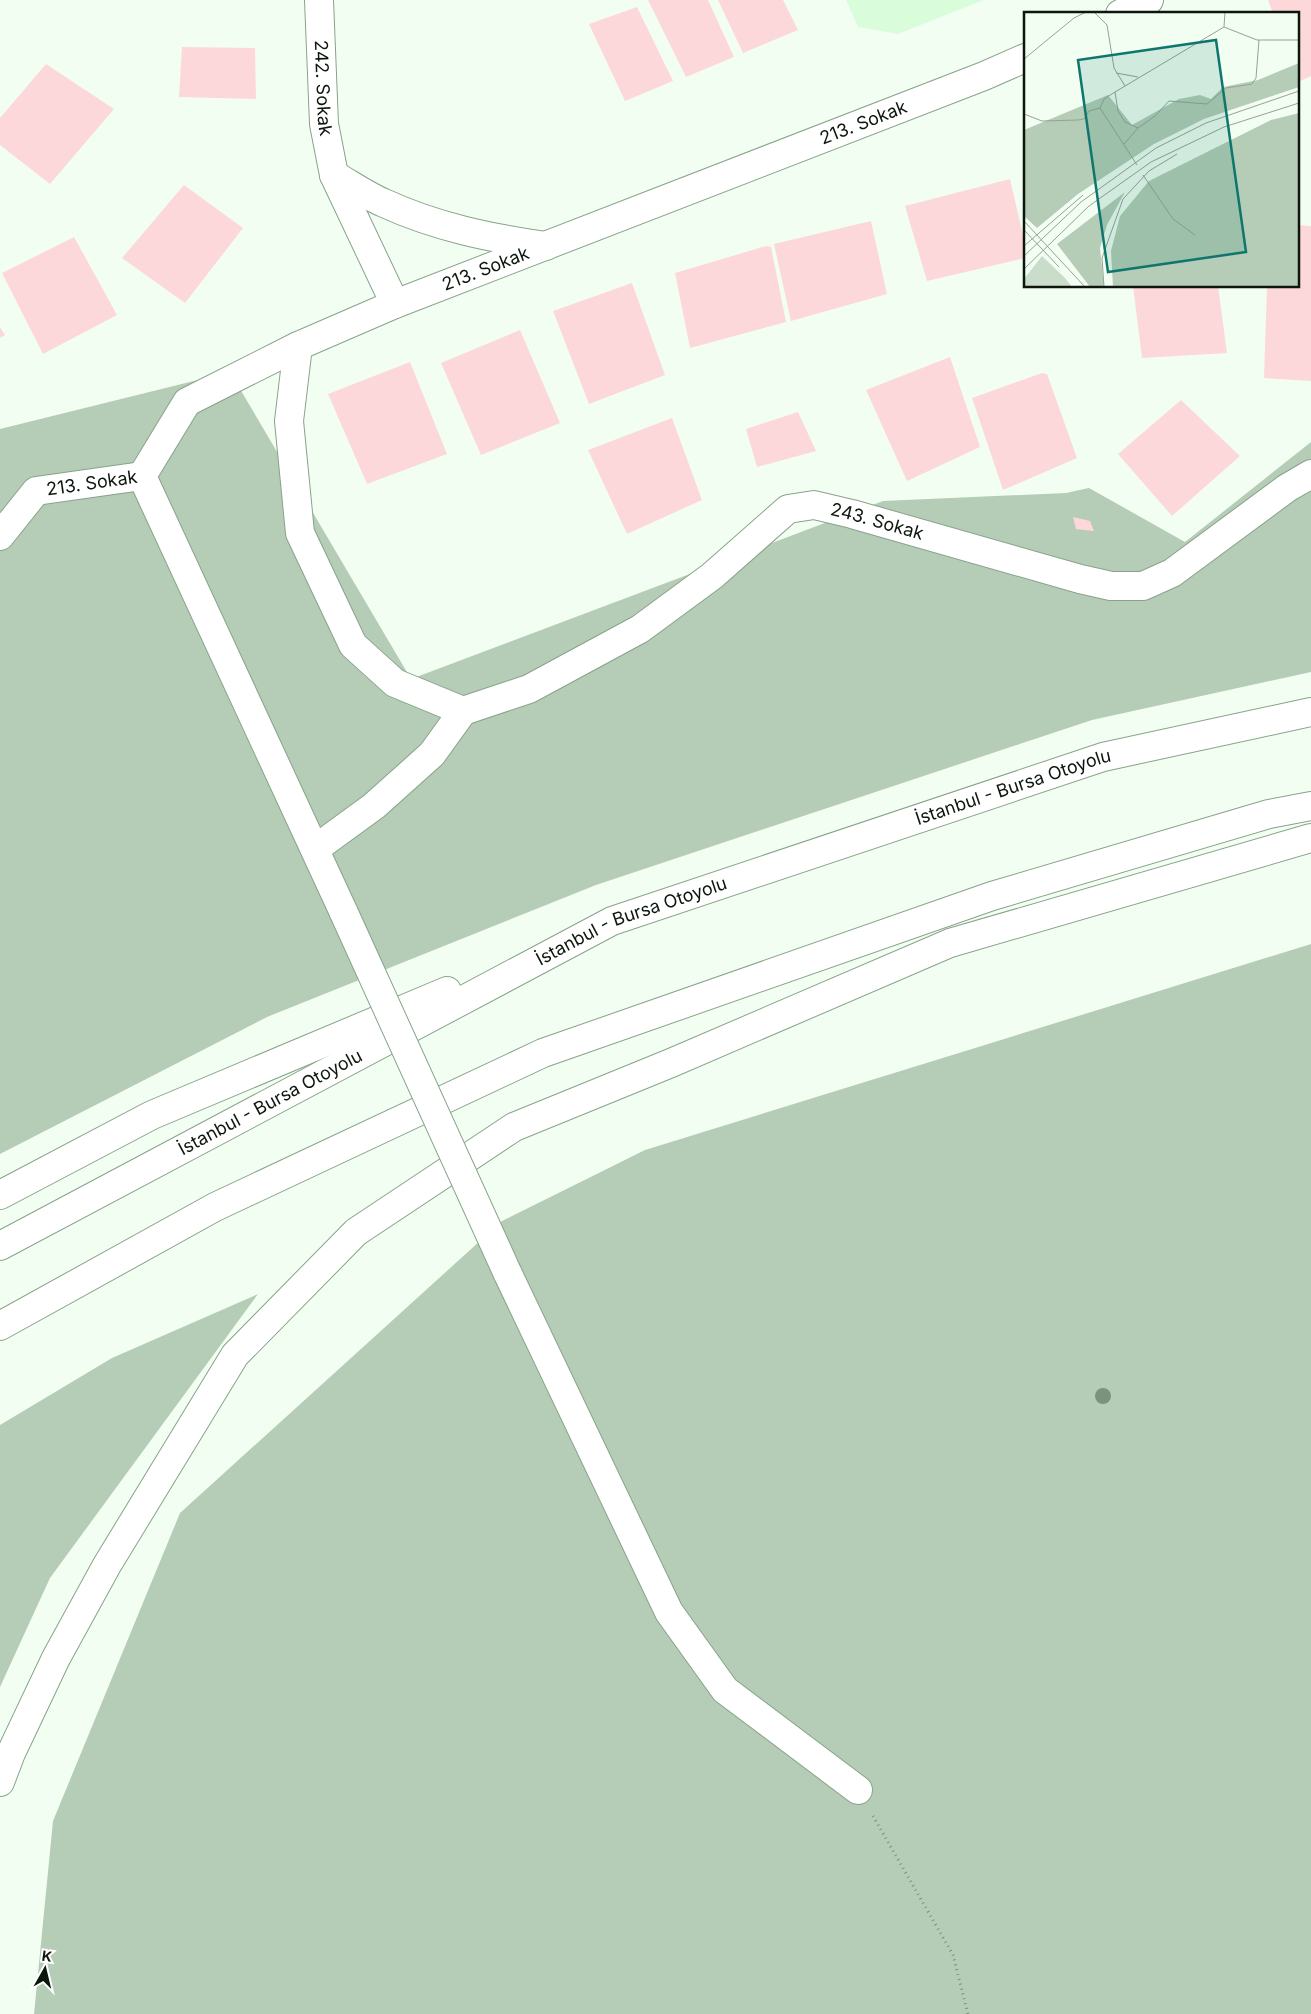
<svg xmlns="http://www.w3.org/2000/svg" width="1311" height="2014" viewBox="0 0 1311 2014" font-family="Inter,sans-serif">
	<rect width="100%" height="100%" fill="#f3fef3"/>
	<path fill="#d9fddb" d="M846,0H984L898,34L858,27Z"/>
	<path fill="#b5cdb6" d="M230,372L411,679L883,501L1066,493L1089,488L1185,542L1311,442V672L1092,720L596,885L267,1017L0,1154V429Z
		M1311,944V2014H34L53,1821L180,1513L502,1221L645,1150Z
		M258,1294L50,1578L0,1687V1425L112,1358Z"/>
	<path fill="#fdd8da" d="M648,0H708L734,57L686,77Z
		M718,0H783L798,30L743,53Z
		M1268,0H1311V76L1298,82L1297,14H1273Z
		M637,7L673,81L625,101L589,24Z
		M182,47L255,48L256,99L179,97Z
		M46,64L114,109L50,184L0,145V118Z
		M1010,179L1025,244V258L927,281L905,206Z
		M184,185L243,228L185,303L122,258Z
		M871,221L887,294L791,321L774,244Z
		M1297,225L1311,226V381L1264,378L1267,286H1297Z
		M74,237L117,315L43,354L2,273Z
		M766,246L771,247L786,322L690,348L675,273Z
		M632,283L665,375L589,404L553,311Z
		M1133,286H1218L1227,353L1142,358Z
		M0,327L5,335L0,338Z
		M520,330L560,423L481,455L441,363Z
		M950,357L980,447L907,481L866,390Z
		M410,362L447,454L367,484L328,394Z
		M1042,373L1047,374L1077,458L1003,490L972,398Z
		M1181,400L1240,456L1172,516L1118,454Z
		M798,412L816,451L757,467L746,429Z
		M672,418L702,500L627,534L588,450Z
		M1073,517L1090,521L1094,531L1076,529Z"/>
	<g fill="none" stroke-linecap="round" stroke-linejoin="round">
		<defs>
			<g id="street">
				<path id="s1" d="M319,0L324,124L334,175L395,304"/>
				<path d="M1120,14L1149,0"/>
				<path d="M334,175C350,184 367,196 384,203C436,227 490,238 546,246"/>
				<path id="s2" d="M0,536L36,491L142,476"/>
				<path id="s3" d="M463,711L395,683L353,645L300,533L289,421L298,346L395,304L984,76L1025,58"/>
				<path id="s4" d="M463,711L529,689L640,629L712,576L788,509L814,505L852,514L1080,579L1111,586H1143L1172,573L1287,488L1311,474"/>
				<path d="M315,849L374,806L432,754L463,711"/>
			</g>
			<path id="secondary" d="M298,346L187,402L142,476L344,913
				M507,1272L669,1612L725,1690L858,1790"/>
			<g id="highway">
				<path d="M0,1195L152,1115L447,991"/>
				<path id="s5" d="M0,1246L612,921L1103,757L1311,712"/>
				<path d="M0,1326L215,1207L543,1053L992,896L1269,814L1311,806"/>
				<path d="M0,1782L11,1753L56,1658L107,1565L235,1355L356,1232L514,1127L671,1063L950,943L1311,838"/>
			</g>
		</defs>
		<use href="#street" stroke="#88a389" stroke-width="30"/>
		<use href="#secondary" stroke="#88a389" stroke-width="30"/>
		<use href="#highway" stroke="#88a389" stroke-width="30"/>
		<path stroke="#818c82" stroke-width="3" stroke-dasharray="1 4" stroke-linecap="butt" d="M873,1816L953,1955L968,2014"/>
		<use href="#street" stroke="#fff" stroke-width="28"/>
		<use href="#secondary" stroke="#fff" stroke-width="28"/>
		<use href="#highway" stroke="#fff" stroke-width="28"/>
		<defs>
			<path id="secondary-bridge" d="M344,913L507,1272"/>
		</defs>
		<use href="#secondary-bridge" stroke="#88a389" stroke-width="30" stroke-linecap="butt"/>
		<use href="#secondary-bridge" stroke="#fff" stroke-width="28"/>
	</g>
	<circle fill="#79937c" cx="1103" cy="1396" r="8"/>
	<g text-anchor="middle" stroke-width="4" stroke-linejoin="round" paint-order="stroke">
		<g font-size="18" fill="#0c160d" stroke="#fff">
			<text dy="6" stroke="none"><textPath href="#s1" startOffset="88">242. Sokak</textPath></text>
			<text dy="6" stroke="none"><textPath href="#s3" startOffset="1050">213. Sokak</textPath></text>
			<text dy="6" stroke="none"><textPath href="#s3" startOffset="645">213. Sokak</textPath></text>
			<text dy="6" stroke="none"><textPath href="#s2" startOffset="114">213. Sokak</textPath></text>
			<text dy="6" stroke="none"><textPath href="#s4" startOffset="478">243. Sokak</textPath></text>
			<text dy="6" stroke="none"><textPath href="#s5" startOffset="1116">İstanbul - Bursa Otoyolu</textPath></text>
			<text dy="6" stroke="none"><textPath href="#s5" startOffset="711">İstanbul - Bursa Otoyolu</textPath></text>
			<text dy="6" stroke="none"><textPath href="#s5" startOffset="306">İstanbul - Bursa Otoyolu</textPath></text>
		</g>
	</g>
	<g transform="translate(1024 12)">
		<rect width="275" height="275" fill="#f3fef3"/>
		<path d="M18,244L41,266L48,275H0V267Z" fill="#cadcca"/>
		<path d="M275,51V75L180,107L130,132L54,182L13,216L0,204V118L84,83L108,113L155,87L176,83L187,87L199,75L234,68ZM275,101V275H89L87,239L96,204L125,169L247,108ZM101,180L83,213L76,236L80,275H66L33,232Z" fill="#b5cdb6"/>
		<path fill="none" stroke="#97a197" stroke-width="1" d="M70,0L83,13L90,56L101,74M200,15L233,28H275M200,15L201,0M0,47L50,6L62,0M92,61L114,65M91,80L94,99L101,110L114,116M76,96L113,153M76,96L80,87L91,80L200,15M0,102L18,109L54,108L60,107L65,99L76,96M114,116L131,104L145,89L183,92L202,76L228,72L232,66L235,28M100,132L114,116M119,163L149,207L171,223M0,209L61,275M0,218L35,255M0,234L59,183M0,244L57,190L132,136L182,111L275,79M0,257L65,194L127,150L200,115L275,91M80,275L78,246L99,187L125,159L153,142"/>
		<path fill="#0f766e" fill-opacity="0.15" stroke="#0f766e" stroke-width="2.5" d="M192,28L222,240L84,260L54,48Z"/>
		<rect width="275" height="275" fill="none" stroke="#0c160d" stroke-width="2.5"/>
	</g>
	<g transform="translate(45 1969) rotate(8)" stroke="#ffffff" stroke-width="4" paint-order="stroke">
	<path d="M0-4L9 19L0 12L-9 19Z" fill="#0c160d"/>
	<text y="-8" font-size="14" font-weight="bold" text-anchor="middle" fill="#0c160d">K</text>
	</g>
</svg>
